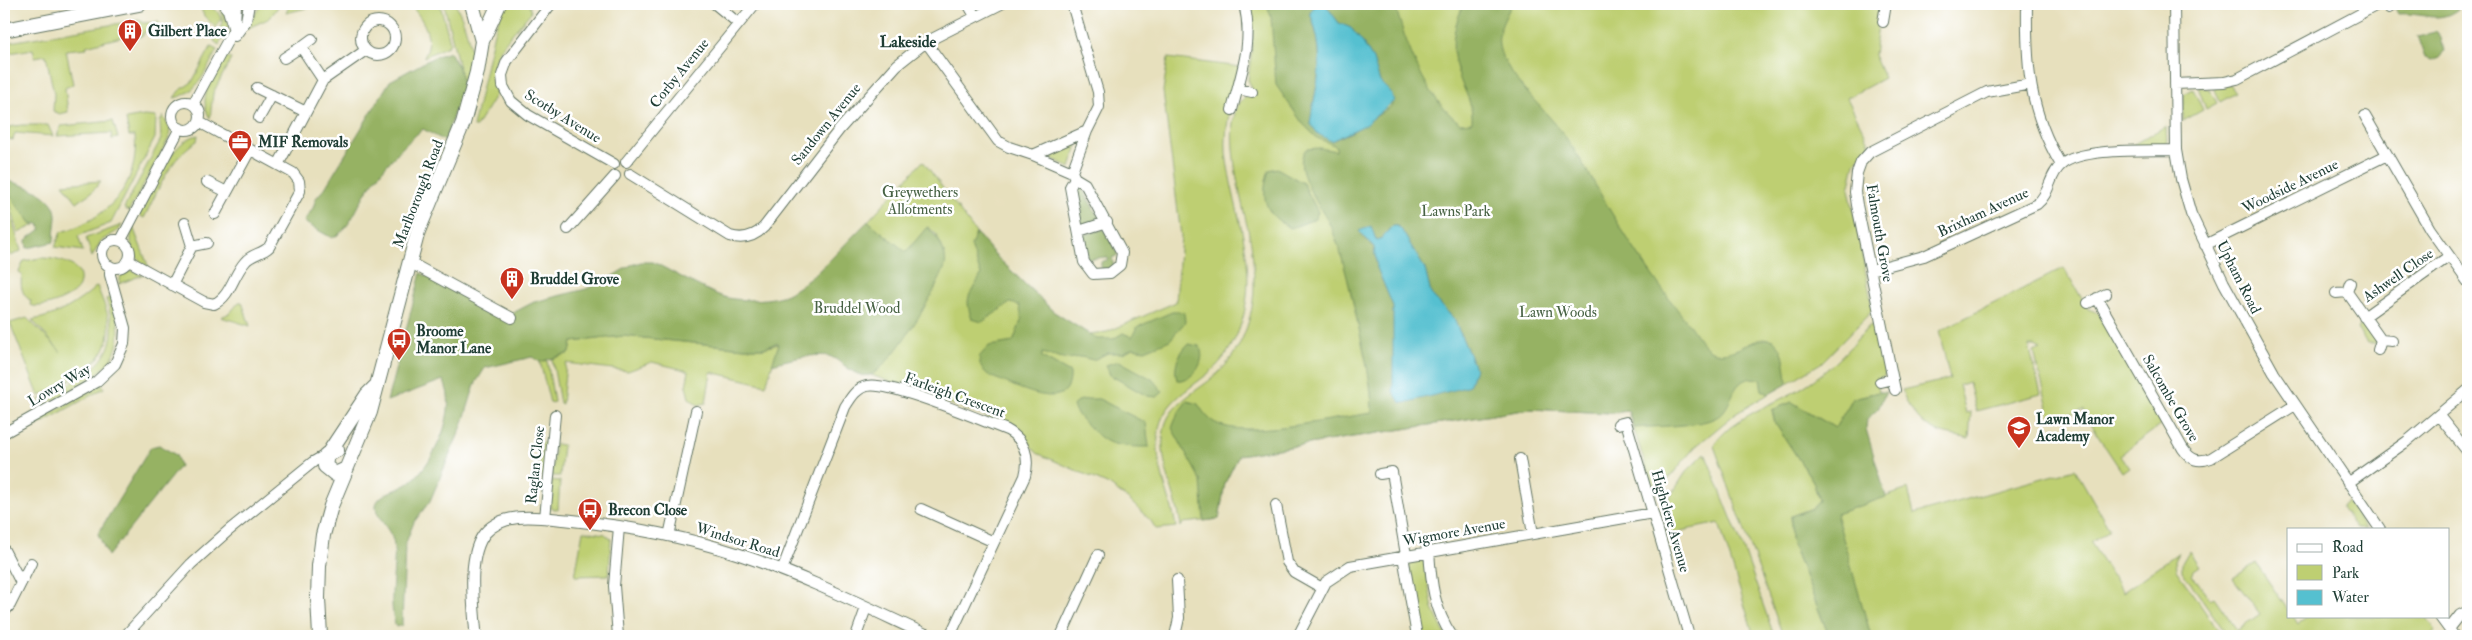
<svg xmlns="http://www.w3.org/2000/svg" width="2472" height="640" viewBox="0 0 2472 640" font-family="'IM FELL Double Pica',serif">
	<rect width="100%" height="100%" fill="#fff"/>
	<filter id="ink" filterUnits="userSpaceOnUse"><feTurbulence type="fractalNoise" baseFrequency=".02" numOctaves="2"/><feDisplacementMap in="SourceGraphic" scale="10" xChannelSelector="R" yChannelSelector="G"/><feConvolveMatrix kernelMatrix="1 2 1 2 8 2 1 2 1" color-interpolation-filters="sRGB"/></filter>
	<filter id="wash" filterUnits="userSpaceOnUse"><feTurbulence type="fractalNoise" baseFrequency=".0096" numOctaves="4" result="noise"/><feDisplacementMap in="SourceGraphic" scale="20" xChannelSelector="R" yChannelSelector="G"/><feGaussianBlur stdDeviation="1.12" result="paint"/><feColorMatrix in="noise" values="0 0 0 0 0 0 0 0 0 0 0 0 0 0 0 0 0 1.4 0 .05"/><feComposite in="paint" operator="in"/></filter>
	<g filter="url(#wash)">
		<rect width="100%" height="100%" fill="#e7e0bd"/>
		<path fill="#becf72" stroke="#6e8653" d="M261,4H280L270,18L246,29Z
			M290,4H323L286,13Z
			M408,4H440L450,42L448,46L424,57C424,55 426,53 427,51C433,35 420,13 408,4Z
			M444,4H455C466,21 480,68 463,85Z
			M505,4H529L531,12C508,40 486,55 496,94L476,127H473L494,32Z
			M1248,4H1877L1880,10L1874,55L1884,78L1847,98L1870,144L1855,163L1849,189L1870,294L1872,309L1870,313L1821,363L1735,414L1695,447L1655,495L1628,411L1611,413L1530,409L1239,455L1225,483L1219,519L1183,523L1181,527C1177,494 1158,464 1164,430C1168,403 1199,391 1217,374C1241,352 1254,317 1254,285C1254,271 1253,257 1251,243C1246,216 1213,107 1249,96L1252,88L1248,80C1251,52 1256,32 1248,4Z
			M200,6H209L218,12L221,19L216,28L204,16Z
			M223,9L229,25L219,45L214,41L223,22L221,10Z
			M139,20L143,23L159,22L160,29L143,33V36L137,37L133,34L86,46L87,48L66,50L73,84L65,88L68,112L60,114L53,111L54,94L46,55L35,57L33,49L4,54V43Z
			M211,47L217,50C206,70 198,94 174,98L179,91L192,82Z
			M226,56L231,59L213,93L210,118C196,97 214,74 226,56Z
			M1168,58L1241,67C1234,94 1224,124 1226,153C1232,206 1256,255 1245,309C1242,325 1234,344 1224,357C1203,386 1161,395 1158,435C1155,468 1171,496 1176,527L1156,529L1151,521L1129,500L1109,485L1037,453L1015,427L871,375L887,361L944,252L936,234L928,227L906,253L868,221L923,161L976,233L998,258L1054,312L1088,334L1107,332L1176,302L1181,236L1163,91Z
			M2230,85L2236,93L2220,102L2214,87Z
			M2198,87L2209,89L2217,103L2206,109Z
			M2193,89L2203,110L2183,121L2184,94Z
			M144,116L156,117L155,138L111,223L78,236L83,251L55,247L61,232C106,220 140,186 135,136H129L126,119Z
			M163,116L170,129L169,138L129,211L124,208L161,139L160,122Z
			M113,121L118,138L112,139L111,133L57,136L61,126Z
			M22,125H48L53,136L15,133L13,140L8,139L9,127Z
			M2166,126L2167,142L2163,146L2127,148Z
			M198,135L197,141C170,157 158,191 144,218L139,215C152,191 169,141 198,135Z
			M1074,143L1077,145L1070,168L1050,157L1051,153Z
			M101,181L92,192L77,202L63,184Z
			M5,184L31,223L35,225L18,233Z
			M4,191L21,251L11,256L4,234Z
			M122,225L119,230L101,241L92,257L86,238Z
			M133,227L149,268C134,259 127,244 133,227Z
			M40,258C54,258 87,263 79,286C74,298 41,310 30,305L31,301C21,294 20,285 22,274L19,272L24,261Z
			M2064,268L2088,309L2099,313L2161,425L2120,455L2129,467L2122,472L2084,415V410L2051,419L2034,352L2041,349L2035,346H2029L2041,394L1976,411L1969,382L1959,385L1966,413L1971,412L1969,439C1941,432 1930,435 1913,411C1908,404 1904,398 1902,390L1950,379L1939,331Z
			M131,270L142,275L119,284L121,274Z
			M97,286C101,298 108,310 109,323C113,364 69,380 39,396L10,323L27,318L61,352L32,320C58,316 78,303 97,286Z
			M112,297C129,350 114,367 67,393C58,398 49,405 39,400C85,376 128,360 106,299Z
			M239,302H242L250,326L221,317L230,313Z
			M1873,325L1877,327L1886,371L1884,376L1877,379L1879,392L1853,398L1835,428L1792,402L1772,410L1775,423L1813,481L1819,500L1813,508L1791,516V540L1829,636H1783L1714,446C1730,417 1776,404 1803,387C1829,371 1849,349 1869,326Z
			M2364,325L2376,341V343H2367L2357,329Z
			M623,336L745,348H764L779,344L766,385L711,372L706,403L698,405L689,398L686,386L689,371L652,362L628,371L566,363L562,404L560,403L552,359L570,353L572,342Z
			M547,360L554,402L550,403L540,362Z
			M102,384L104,388L8,442L6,438L8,437Z
			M542,442L550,443L546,476L538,475Z
			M555,444L563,445L560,476H552Z
			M1705,453L1744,550L1774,636H1754L1719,523L1666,534L1664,506L1686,472Z
			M2075,469L2109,528L2108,531L2091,543L2123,592L2179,552L2175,560L2176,570L2222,636H1871L1835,514L1908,489L1914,514Z
			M552,480L560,481L558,510L550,508Z
			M2347,502L2366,529H2356L2341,507Z
			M583,531L605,534L611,539L609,575L575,576Z
			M2189,551L2199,566L2193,570L2192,574L2210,599L2214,597L2237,630L2260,614L2233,578L2256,563L2288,610V616H2293L2298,624L2309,616H2425L2435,631L2429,636H2228L2182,571V563Z
			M1413,558H1421L1425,565L1433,609L1446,636H1421L1409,564Z"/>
		<path fill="#96b264" stroke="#5a784c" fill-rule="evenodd" d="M1267,4H1316L1310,13C1327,58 1317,79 1310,123L1331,141L1352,132L1392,106L1391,93L1380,82L1373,59L1363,43L1351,28L1339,23L1325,4H1395C1405,43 1426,99 1460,123L1472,122C1473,108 1468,97 1462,84C1450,54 1450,33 1464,4H1512C1504,20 1494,35 1501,53C1513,83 1542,106 1561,131C1580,156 1595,185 1611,212C1633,248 1657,284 1684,318C1692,327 1700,344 1710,350C1739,368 1783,295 1787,384L1769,394L1762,390L1760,379C1728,373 1736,409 1715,418C1697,427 1654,426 1634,428L1628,411L1611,413L1530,409L1239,455L1225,483L1219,519L1204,521L1201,481L1172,428L1178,413L1187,401L1198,404C1205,415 1210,422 1223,426C1257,436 1335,418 1372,413C1372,384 1365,357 1359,329C1351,295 1345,262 1332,229C1324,211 1289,168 1306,149L1320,148L1336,151V146L1317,138L1303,124L1276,85L1271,17ZM1370,226L1376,240L1382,238L1392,226H1397L1401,229L1425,269L1431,294L1454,319L1475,368L1470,384L1466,387L1394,352L1393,306L1377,268L1374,247L1361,236Z
			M2393,4H2464C2440,27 2427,12 2398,14Z
			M2436,32L2441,38L2444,51L2440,57L2432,60L2425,58L2417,36Z
			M450,52L459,68L463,85L445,141L423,129C403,145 383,168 368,189C358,204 350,231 332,238L307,224L304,221L313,208L316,198L325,188L390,81L434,57Z
			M1277,168L1303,183L1318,212L1315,219L1291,228C1264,215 1260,197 1269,170Z
			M5,180C23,185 58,194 56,218C55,226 54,234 54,242L27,248L26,240L41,229L39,224L31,223C23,211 5,195 5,180Z
			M1081,186L1100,220L1082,227L1079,214L1082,212L1081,206L1077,202L1075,193Z
			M868,221L906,252L927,227C937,235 948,253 945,266C939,287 890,369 870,375C854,379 842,360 829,356C813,353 787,360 772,364L779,344L777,343L764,348H745L623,336L572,342L570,353L540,362L532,357L485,368L475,384L462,426L430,501L414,522L405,545L402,625L396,627C387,602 396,572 394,546C393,528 371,516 377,502C383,491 400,490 409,483C434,464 460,409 443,380L387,401L421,273L503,318L534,302L586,289L604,281L631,265L641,262H653C675,273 698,287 721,296C736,302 775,301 789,293C819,276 843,245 868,221Z
			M1104,229L1118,255L1112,258L1114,267L1101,270V262L1109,259L1107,257L1087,259L1084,235Z
			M976,233L998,258L1054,312L1097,339H1113L1123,333L1132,337L1137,327L1172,312H1184L1185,322L1170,340L1145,350L1133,348L1123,353H1108L1093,360L1081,357L1067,359L1042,353V357L1070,373C1072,411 1028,392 1009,384C1002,380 990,378 985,372C980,367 980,363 979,357L989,346L1013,342L1022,318L1019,305L1010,303L982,322L972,319C963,295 971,295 981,275L971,246Z
			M1188,344L1199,346C1208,360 1193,382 1177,380C1173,366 1178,355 1188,344Z
			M1119,361L1152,379L1163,392L1157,397L1147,396L1110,375L1106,365Z
			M1879,392H1886L1878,409L1867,419L1866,429L1886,497L1836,514L1871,636H1829L1791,540V516L1813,508L1819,500L1813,481L1775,423L1772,410L1792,402L1835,428L1853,398Z
			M1089,399H1099L1146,423L1149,447C1137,447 1126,447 1114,444C1102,442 1076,417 1073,406L1077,401Z
			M159,445L176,455L180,466L108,556L98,534L100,530L151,447Z"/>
		<path fill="#55c0d0" stroke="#3a7e82" d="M1316,4H1325L1339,23L1351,28L1363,43L1373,59L1380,82L1391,93L1394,101L1365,125L1331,141L1318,134L1310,123C1317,79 1327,58 1310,13Z
			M1371,226L1376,240L1382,238L1392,226H1397L1401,229L1425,269L1431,294L1454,319L1475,368L1470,384L1466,387L1404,403L1400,402L1393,391V306L1377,268L1374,247L1359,231Z"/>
	</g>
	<g filter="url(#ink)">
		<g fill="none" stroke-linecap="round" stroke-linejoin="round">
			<defs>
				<path id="minor" d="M223,4L228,10L233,27
					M551,4L507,61L502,75L503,86L511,101L528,115L614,164
					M715,4L738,23
					M968,4L975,16
					M2027,4C2026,65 2029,111 2061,165
					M2174,4L2176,150L2181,179L2191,214L2224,283L2274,373L2380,529
					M2387,4L2389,8
					M361 38a17 17 0 1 1 34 0a17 17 0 1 1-34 0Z
					M1883,22L1886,4
					M235,36L246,21L249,4
					M926,42L998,141L1009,147L1033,155L1087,131L1099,107L1098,92L1072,4
					M301,47L312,39
					M284,58L301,47L323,80
					M2175,84L2224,82L2237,79L2379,4
					M257,88L306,112
					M1238,89L1252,92
					M172 116a14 14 0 1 1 28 0a14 14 0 1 1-28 0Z
					M193,104L235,27L236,4
					M1232,110C1241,73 1254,43 1244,4
					M2365,116L2430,229L2468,282
					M259,118L272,95
					M1033,155L1072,172L1087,131
					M626,162L755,4
					M278,165L323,80L366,50
					M1072,172L1075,178L1085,184L1122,253L1120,265L1110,273L1093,274L1084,262L1070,187L1075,178
					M630,174L730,236C743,240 754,237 764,227L839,130L897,65L926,42L1001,4
					M207,182L227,192
					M215,214L250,150
					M185,223L192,246
					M568,229L615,176
					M1079,231L1107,222
					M102 254a14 14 0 1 1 28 0a14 14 0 1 1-28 0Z
					M121,240L180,128
					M2205,245L2387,155
					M192,246L207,243
					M129,261L204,302L214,304C231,296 233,275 245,262C251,254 262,254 269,247L300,191L299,181L293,173L199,122
					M409,262L512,318
					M1871,270L1924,256L2037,204C2050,194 2049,175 2061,165C2081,147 2149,151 2176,150
					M172,285L192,246
					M2347,292L2381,340
					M2336,293L2347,292L2350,283
					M2097,298L2183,449C2191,460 2198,463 2211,458L2295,405
					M2088,303L2106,294
					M2364,317L2448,257
					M2378,350L2381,340L2392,341
					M1880,382L1893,379
					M1895,390L1857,205L1855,192L1857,173L1861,162L1870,152L1987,92L2031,84
					M2439,416L2468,452
					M1618,424L1626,422L1689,636
					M4,433L96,382L115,364L124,344L125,328L110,275V266
					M1520,459L1533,534
					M1380,474L1392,472L1406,555
					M2348,483L2406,442L2468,390
					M1276,505L1287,562L1294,572L1322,588
					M921,509L994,542
					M545,518L555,415
					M669,536L696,411
					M4,550L20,581
					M1429,551C1431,582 1434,610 1452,636
					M1403,556L1417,636
					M782,570L845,407C850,399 856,388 867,386C890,381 980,420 1007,430C1025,440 1030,457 1025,476L950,636
					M4,612L10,605L31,563
					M2440,617L2454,636
					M2449,629L2460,615L2468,611
					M125,636L191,564L228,531L313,462L327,454
					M618,636L614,586L619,527
					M856,636L866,608
					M1061,636L1098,555
					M1175,636L1179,618L1177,580
					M1298,636L1326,582L1350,566L1653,513"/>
				<path id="tertiary" d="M476,636C474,608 466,556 485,533C505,510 542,518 568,520C625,526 683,536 738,554C804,576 866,607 929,636"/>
				<path id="secondary" d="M472,4L482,41
					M4,30L139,4
					M337,450L327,454L325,466L335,474L346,469
					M330,451L367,395L375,387
					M320,636L318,598L319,566L323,535L331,506L370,412L418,231L463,123L477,72L482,41L499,4"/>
			</defs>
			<use href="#minor" stroke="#657664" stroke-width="12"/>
			<use href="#tertiary" stroke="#657664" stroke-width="13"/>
			<use href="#secondary" stroke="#657664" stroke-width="16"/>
			<use href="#minor" stroke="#fff" stroke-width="10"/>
			<use href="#tertiary" stroke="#fff" stroke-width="11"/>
			<use href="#secondary" stroke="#fff" stroke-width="14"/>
		</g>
	</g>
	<defs>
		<symbol id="building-pin" viewBox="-11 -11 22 30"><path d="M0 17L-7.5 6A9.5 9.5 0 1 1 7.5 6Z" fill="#c8321e" stroke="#fff"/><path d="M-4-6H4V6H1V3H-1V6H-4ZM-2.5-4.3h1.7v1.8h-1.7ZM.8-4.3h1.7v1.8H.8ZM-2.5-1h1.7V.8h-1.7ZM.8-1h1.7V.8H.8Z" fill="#fff"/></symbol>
		<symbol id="office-pin" viewBox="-11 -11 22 30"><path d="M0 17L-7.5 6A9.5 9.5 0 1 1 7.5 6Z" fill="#c8321e" stroke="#fff"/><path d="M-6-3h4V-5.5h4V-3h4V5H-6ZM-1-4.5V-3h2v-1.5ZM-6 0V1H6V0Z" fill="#fff"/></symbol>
		<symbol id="bus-pin" viewBox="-11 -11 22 30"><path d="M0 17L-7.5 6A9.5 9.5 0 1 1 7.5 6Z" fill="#c8321e" stroke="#fff"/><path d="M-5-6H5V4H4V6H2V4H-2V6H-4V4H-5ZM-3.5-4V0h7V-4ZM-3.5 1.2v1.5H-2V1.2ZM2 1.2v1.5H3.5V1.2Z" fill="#fff"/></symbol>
		<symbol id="school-pin" viewBox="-11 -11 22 30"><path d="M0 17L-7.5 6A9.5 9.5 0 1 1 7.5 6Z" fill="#c8321e" stroke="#fff"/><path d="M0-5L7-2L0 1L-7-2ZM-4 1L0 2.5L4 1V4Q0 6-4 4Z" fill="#fff"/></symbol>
	</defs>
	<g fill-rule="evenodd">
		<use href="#building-pin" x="116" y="17" width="28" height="38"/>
		<use href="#office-pin" x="226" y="128" width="28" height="38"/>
		<use href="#building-pin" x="498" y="265" width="28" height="38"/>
		<use href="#bus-pin" x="385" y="326" width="28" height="38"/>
		<use href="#school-pin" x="2005" y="414" width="28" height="38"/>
		<use href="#bus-pin" x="576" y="496" width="28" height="38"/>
	</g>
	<g text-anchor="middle" stroke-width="5" stroke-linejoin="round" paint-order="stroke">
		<g font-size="15" font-weight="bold" fill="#1f3d34" stroke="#fff" text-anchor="start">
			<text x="148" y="36">Gilbert Place</text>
			<text x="258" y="147">MIF Removals</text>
			<text x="530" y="284">Bruddel Grove</text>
			<text x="416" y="336">Broome<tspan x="416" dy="17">Manor Lane</tspan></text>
			<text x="2036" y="424">Lawn Manor<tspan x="2036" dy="17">Academy</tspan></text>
			<text x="608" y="515">Brecon Close</text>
		</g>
		<g font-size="15" fill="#1f3d34" stroke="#fff">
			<text transform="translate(679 73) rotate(-51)" y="5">Corby Avenue</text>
			<text transform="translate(563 116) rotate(32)" y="5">Scotby Avenue</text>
			<text transform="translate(826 124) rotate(-51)" y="5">Sandown Avenue</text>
			<text transform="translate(2290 186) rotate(-26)" y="5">Woodside Avenue</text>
			<text transform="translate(418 194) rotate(-69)" y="5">Marlborough Road</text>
			<text transform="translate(1983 212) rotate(-25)" y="5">Brixham Avenue</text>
			<text transform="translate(1880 233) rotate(80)" y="5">Falmouth Grove</text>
			<text transform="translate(2398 275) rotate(-35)" y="5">Ashwell Close</text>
			<text transform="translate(2239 277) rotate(63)" y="5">Upham Road</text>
			<text transform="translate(59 385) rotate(-30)" y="5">Lowry Way</text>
			<text transform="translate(955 395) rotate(20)" y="5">Farleigh Crescent</text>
			<text transform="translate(2171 398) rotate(60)" y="5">Salcombe Grove</text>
			<text transform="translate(535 465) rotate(-84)" y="5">Raglan Close</text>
			<text transform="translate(1671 521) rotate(74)" y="5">Highclere Avenue</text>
			<text transform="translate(1454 532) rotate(-10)" y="5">Wigmore Avenue</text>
			<text transform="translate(738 540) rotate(17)" y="5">Windsor Road</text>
		</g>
		<g font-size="15" fill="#476244" stroke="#fff">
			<text x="920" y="197">Greywethers<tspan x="920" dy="17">Allotments</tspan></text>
			<text x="1456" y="216">Lawns Park</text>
			<text x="857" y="313">Bruddel Wood</text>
			<text x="1558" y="317">Lawn Woods</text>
		</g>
		<g font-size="16" font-weight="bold" fill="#1f3d34" stroke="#fff">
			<text x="908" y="47">Lakeside</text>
		</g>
	</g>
	<rect width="2472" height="640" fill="none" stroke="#fff" stroke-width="20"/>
	<rect x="2287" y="528" width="162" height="90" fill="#ffffff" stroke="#a5b1ae"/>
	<rect x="2297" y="544" width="25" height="8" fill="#ffffff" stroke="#a5b1ae"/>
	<text x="2332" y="552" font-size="15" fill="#1f3d34">Road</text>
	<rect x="2297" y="565" width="25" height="15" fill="#becf72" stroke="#a5b1ae"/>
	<text x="2332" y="578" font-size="15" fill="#1f3d34">Park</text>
	<rect x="2297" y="590" width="25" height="15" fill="#55c0d0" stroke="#a5b1ae"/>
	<text x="2332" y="602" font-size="15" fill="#1f3d34">Water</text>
</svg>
